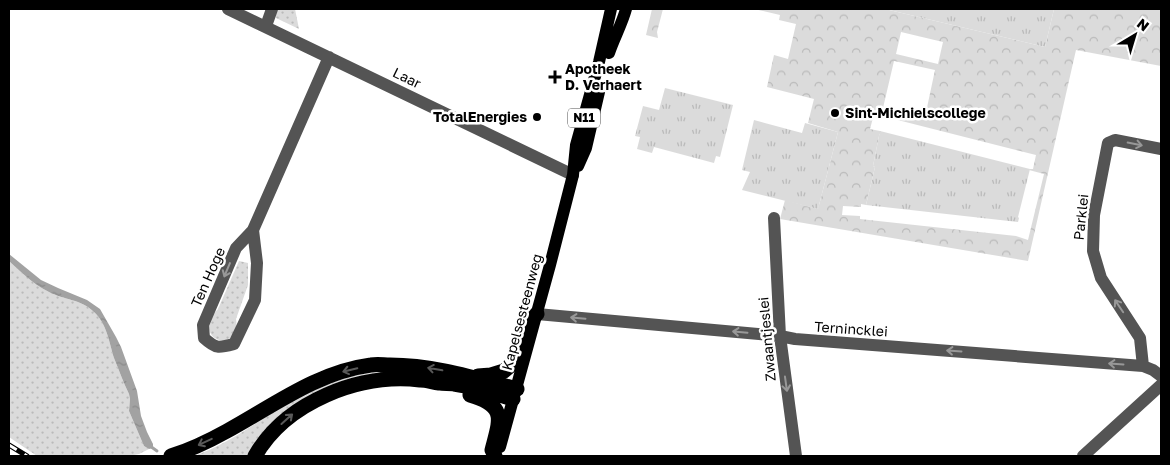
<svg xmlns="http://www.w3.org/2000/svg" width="1170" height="465" viewBox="0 0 1170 465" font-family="'Golos Text',sans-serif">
	<defs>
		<pattern id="grass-dots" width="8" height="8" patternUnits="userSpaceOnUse" patternTransform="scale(1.25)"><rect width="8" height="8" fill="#dbdbdb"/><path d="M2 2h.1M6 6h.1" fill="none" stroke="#bababa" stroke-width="1.8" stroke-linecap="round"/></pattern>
		<pattern id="forest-crowns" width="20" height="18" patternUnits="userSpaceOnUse" patternTransform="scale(1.25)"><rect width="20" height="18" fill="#dbdbdb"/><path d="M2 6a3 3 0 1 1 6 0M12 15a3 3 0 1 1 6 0" fill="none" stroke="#bababa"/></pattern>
		<pattern id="park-tufts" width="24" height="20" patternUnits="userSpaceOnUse" patternTransform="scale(1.25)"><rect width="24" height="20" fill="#dbdbdb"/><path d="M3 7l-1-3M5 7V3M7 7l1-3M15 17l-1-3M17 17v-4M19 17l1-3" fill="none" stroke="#bababa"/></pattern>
		<pattern id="water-ripples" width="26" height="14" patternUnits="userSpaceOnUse" patternTransform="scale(1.25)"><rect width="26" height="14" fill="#a2a2a2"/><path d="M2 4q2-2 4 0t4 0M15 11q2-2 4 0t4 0" fill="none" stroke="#8a8a8a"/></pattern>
	</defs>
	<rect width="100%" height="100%" fill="#fff"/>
	<path fill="url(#grass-dots)" d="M278,9H295L299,29L276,18V15Z
		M9,261C21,272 34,285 49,292C64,300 81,299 94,312C107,324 109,342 114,358C119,370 123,382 129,394L130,399L129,411L144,446L149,449L139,454L129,456H37L9,437Z
		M239,261L248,263V285L236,319C237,324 236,326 235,331C227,352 193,335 218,309Z
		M385,372C365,377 343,380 325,388C291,401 267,427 248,456H194C232,443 263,417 297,397C324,382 354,373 385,372Z"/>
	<path fill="url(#forest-crowns)" fill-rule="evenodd" d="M652,9H663L657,32L658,38L646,35Z
		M754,9H885L1045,47L1054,9H1161V66L1076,50L1028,261L780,219L785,200L818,209L838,132L808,123L814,99L767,87L774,55L788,59L796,24L779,20L780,15ZM901,32L943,42L938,64L896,54ZM894,61L935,70L925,117L883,108ZM874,114L1036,155L1033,169H1030L1029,170L1044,174L1028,240L1016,236L869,220L860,219V216L842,215L843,206L861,207V204L866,205L875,167L873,166L880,131L870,129Z"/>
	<path fill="url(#park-tufts)" d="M885,9H1054L1045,47Z
		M665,88L733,105L720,157L716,156L714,163L654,147L652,153L637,149L640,137L635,136L643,106L659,110Z
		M754,120L802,133L805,123L838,132L818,209L742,190L750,172L742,170Z
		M880,131L1030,169L1018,217L1019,218L1018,222L866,205L875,167L873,166Z"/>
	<path fill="url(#water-ripples)" d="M9,254L41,280L58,288L87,300L100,309L116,337L121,347L137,391L141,416L147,432L153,444V448L149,449L144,446L129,411L130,399L129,394C123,382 119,370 114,358C109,342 107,324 94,312C81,299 64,300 49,292C34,285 21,272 9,261Z"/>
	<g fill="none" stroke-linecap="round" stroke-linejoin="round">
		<path stroke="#a2a2a2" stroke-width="3" d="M150,446L157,451"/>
		<path stroke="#545454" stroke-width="12" d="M228,9L573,175
			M266,26L272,9
			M774,218L780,336L796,456
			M253,230L257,263L255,300L234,344C219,348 216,349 204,338L203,325L236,248L253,230L329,57
			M537,314L780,336L795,339L1143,366L1153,370L1161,376
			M1143,366L1140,338L1101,278L1093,251L1094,215L1108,143L1115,140L1161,149
			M1083,456L1161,385"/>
		<path stroke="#000" stroke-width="12" d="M609,53C614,38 622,24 626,9
			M578,166L586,148L599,92
			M500,447L550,265L573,175L576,145L599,62L611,9"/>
		<path stroke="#000" stroke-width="15" d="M478,376L491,375L504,371L511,365L525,322L537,314
			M470,395C507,406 500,419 492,450L495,456
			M171,456C190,450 209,441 227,431C273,406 317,372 371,365C377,364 384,365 390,365C434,365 475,378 517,389
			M255,456C286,402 359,373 420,380C426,380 432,382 439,383C444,384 449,383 454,384C474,387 494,393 513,399"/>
		<defs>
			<path id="rail" d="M9,445L27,456"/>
		</defs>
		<use href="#rail" stroke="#000" stroke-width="5"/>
		<use href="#rail" stroke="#fff" stroke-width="3" stroke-dasharray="9" stroke-linecap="butt"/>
	</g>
	<defs><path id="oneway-shaft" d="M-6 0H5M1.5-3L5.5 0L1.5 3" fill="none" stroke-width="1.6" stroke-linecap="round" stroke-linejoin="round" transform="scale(1.25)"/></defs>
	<g stroke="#989898">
		<use href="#oneway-shaft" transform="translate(1135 144) rotate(11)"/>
		<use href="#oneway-shaft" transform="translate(227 270) rotate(113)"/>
		<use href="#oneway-shaft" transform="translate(1119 306) rotate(-124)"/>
		<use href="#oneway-shaft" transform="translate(578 318) rotate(-175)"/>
		<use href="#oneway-shaft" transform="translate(740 332) rotate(-175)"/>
		<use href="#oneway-shaft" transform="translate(954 351) rotate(-176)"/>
		<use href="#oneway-shaft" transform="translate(1116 364) rotate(-176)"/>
		<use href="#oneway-shaft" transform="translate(786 384) rotate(82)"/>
	</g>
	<g stroke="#595959">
		<use href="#oneway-shaft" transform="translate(435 369) rotate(-170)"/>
		<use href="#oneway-shaft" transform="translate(350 370) rotate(167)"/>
		<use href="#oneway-shaft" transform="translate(287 419) rotate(-42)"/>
		<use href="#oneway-shaft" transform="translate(205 442) rotate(155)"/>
	</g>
	<g fill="#000" stroke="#fff" stroke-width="2">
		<path d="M552.5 69.5h5v5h5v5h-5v5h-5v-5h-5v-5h5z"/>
		<circle cx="835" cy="113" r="5"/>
		<circle cx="537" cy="117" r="5"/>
	</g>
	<g text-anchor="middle" stroke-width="5" stroke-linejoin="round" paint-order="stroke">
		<rect fill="#fff" stroke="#4c4c4c" stroke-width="1" x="568" y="108.5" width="32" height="19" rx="4"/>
		<g font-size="12" font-weight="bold" fill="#000">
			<text x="584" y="122">N11</text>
		</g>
		<g font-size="14" font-weight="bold" fill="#000" stroke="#fff" text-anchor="start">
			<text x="565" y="74">Apotheek<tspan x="565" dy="16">D. Verhaert</tspan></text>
			<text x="845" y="118">Sint-Michielscollege</text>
			<text x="527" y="122" text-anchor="end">TotalEnergies</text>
		</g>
		<g font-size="14" fill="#000" stroke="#fff">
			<text transform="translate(407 78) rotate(26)" y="5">Laar</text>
			<text transform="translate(1081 217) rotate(-84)" y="5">Parklei</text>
			<text transform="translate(208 277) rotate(-66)" y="5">Ten Hoge</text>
			<text transform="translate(522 312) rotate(-75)" y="5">Kapelsesteenweg</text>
			<text transform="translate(851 329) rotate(4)" y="5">Ternincklei</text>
			<text transform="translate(767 339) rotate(-95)" y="5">Zwaantjeslei</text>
		</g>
	</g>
	<rect width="1170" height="465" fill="none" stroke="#000000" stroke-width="20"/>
	<g transform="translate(1135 35) rotate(38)" stroke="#ffffff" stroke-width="4" paint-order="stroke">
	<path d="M0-4L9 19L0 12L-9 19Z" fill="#000000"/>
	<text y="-8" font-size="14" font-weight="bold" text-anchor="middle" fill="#000000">N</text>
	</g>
</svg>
